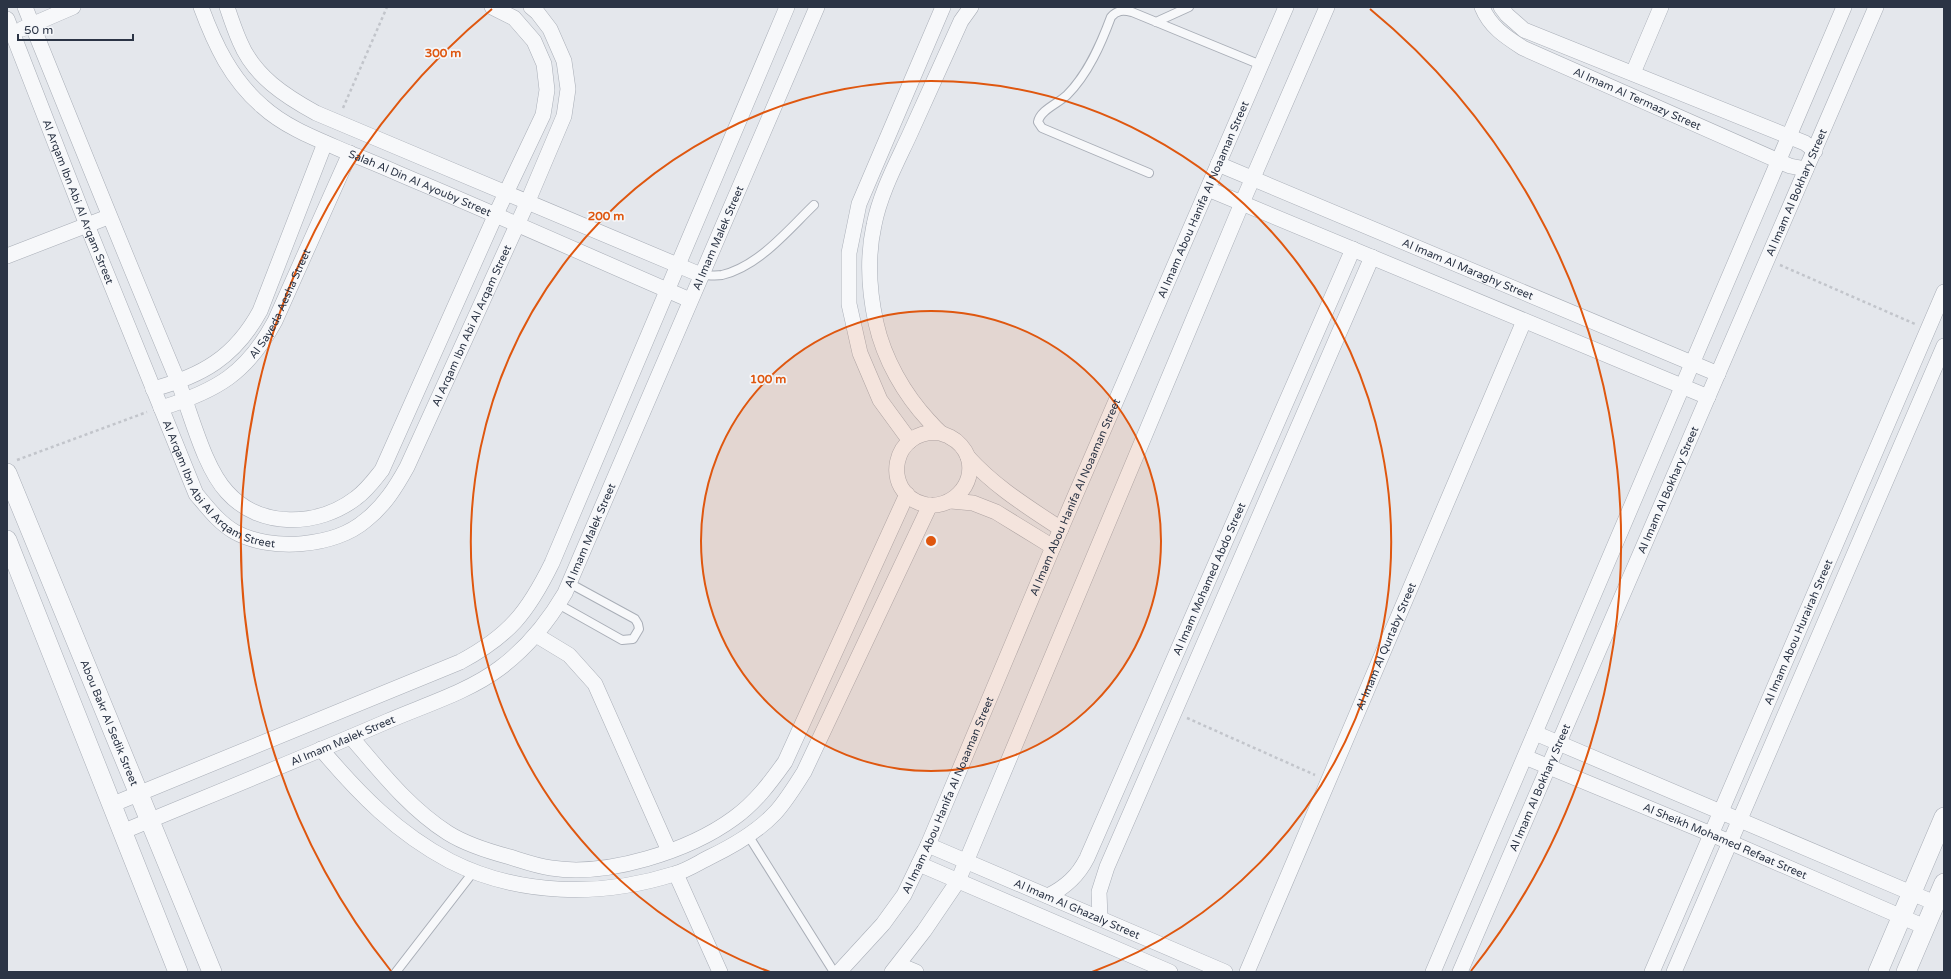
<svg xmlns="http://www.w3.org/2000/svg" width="1951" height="979" viewBox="0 0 1951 979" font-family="'Varela Round',sans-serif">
	<rect width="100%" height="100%" fill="#e4e7ec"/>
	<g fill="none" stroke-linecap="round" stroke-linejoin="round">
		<defs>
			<path id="service" d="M1156,22L1189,7
				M1149,173L1042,128L1038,122C1040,110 1059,103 1067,95C1088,74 1101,44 1111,17C1117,10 1123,10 1132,12L1261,65
				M701,275C707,275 715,276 722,275C759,266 787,231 814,205
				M558,604L622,640L633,639L639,629L638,624L635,619L569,583
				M748,835L834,972
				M396,972L474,871"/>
			<g id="minor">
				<path d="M25,7C75,131 125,255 177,379C191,412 203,466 227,492C260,529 318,527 356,498C367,490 374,480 382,470L496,214L543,115L547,90L544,64L534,41L514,18L492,7"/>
				<path id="s1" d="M201,7C215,45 231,79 262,106C286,128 319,140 349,153C373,162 397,173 421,183C511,221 600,261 690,300"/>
				<path d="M227,7C231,19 235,31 240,42C254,76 285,96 316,113L701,275"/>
				<path id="s2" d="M1482,7C1490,27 1506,37 1523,48L1790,166L1806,169"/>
				<path d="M1501,7L1507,15L1524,30L1805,143L1815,151"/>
				<path id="s3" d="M7,19L87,225L196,494C208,508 219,523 235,532C271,552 335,547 366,520C384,506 396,487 407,467L528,201L564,116L568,89L564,61L550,29L537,12L531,7"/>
				<path d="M22,29L73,7"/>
				<path d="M1633,73L1661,7"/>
				<path id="s4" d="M1218,164L1718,374"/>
				<path d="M1208,189L1708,397"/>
				<path d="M7,256L108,217"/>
				<path d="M153,389C202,376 235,357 260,311L325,143"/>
				<path id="s5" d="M161,408C217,391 247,373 275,321L350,153"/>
				<path d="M941,433C891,427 881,492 923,504C950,511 977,485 968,457C965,449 958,441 950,437C947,435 944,435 941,433C937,430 933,425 929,421C904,394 884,359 876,323C869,291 867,257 874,225C880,194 896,164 909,136C926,98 944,59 961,21L971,7"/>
				<path d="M910,441L880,400L860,353L849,304V253L859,204L943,7"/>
				<path d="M968,457C995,487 1028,507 1061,529"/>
				<path d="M951,501L973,503L996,512L1053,547"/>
				<path d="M536,635L569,655L595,684L669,851"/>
				<path d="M1535,733L1935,903"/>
				<path d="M351,737C381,772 409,808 448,833C464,843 491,852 510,857C523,861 537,866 551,868C607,877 689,851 734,818C755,803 770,783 785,762L907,494"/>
				<path d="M321,749C359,794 397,833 450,861C519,896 602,897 674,874C686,871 698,863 710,857C733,846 757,832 775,813C786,801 795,786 804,772L930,505"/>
				<path id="s6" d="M1525,757L1711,834L1925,927"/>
				<path d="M111,805L460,662C509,636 528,612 552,563L787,7"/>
				<path id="s7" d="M122,832C211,795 300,759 388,721C425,705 468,692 500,668C528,647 548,622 565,593L817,7"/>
				<path id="s8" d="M928,845L1225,972"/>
				<path d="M919,864L1170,972"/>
				<path d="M676,874L720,972"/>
				<path id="s9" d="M1048,896C1066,887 1078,876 1087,858L1353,249"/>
				<path d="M1100,918L1099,892L1107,867L1372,257"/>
				<path d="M899,965L916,972"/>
				<path id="s10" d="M839,972L883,924L904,895L928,845L1053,547L1286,7"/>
				<path d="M892,972L924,931L958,881L1242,203L1327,7"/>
				<path id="s11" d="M1247,972L1524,321"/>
				<path d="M1433,972L1844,7"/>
				<path id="s12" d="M1460,972L1876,7"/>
				<path id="s13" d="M1652,972L1944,292"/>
				<path d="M1674,972L1944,346"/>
			</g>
			<g id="tertiary">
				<path id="s14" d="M7,473L212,972"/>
				<path d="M7,540L178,972"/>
				<path d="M1878,972L1944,817"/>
				<path d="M1906,972L1944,883"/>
			</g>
		</defs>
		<use href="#service" stroke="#a9aeb7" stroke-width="10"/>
		<use href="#minor" stroke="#a9aeb7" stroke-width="16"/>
		<use href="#tertiary" stroke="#a9aeb7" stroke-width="20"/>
		<path stroke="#c2c5cb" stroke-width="2.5" stroke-dasharray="3 3" stroke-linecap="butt" d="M343,108L387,7
			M1780,265L1915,324
			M17,460L147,412
			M1187,718L1315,775"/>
		<use href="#service" stroke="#f7f8fa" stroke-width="8"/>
		<use href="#minor" stroke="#f7f8fa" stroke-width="15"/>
		<use href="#tertiary" stroke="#f7f8fa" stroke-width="19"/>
	</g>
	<circle cx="931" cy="541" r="230" fill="#df570f" fill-opacity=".12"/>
	<g fill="none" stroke="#df570f" stroke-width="2">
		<circle cx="931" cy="541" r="230"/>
		<path d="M770 972A460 460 0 1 1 1092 972"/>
		<path d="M391 971A690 690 0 0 1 492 9M1370 9A690 690 0 0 1 1471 971"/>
	</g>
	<g text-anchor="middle" stroke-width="3.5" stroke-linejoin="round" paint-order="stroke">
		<g font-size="11" fill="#2b3445" stroke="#f4f6f9">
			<text dy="4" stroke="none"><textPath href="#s2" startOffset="184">Al Imam Al Termazy Street</textPath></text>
			<text dy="4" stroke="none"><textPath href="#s1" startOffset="294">Salah Al Din Al Ayouby Street</textPath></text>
			<text dy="4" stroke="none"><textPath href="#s12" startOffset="849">Al Imam Al Bokhary Street</textPath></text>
			<text dy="4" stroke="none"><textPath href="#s10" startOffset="858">Al Imam Abou Hanifa Al Noaaman Street</textPath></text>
			<text dy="4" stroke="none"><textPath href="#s3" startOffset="196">Al Arqam Ibn Abi Al Arqam Street</textPath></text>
			<text dy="4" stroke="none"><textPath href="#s7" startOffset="899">Al Imam Malek Street</textPath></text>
			<text dy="4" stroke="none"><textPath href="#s4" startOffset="271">Al Imam Al Maraghy Street</textPath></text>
			<text dy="4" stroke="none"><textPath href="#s5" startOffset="166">Al Sayeda Aesha Street</textPath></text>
			<text dy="4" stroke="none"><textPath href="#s3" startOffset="927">Al Arqam Ibn Abi Al Arqam Street</textPath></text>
			<text dy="4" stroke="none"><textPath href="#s3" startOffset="520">Al Arqam Ibn Abi Al Arqam Street</textPath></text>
			<text dy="4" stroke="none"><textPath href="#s12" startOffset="525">Al Imam Al Bokhary Street</textPath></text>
			<text dy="4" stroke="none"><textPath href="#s10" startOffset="534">Al Imam Abou Hanifa Al Noaaman Street</textPath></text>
			<text dy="4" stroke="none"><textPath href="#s7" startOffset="575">Al Imam Malek Street</textPath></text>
			<text dy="4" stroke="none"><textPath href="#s9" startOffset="360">Al Imam Mohamed Abdo Street</textPath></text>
			<text dy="4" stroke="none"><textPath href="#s13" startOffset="370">Al Imam Abou Hurairah Street</textPath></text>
			<text dy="4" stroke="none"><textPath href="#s11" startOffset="354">Al Imam Al Qurtaby Street</textPath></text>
			<text dy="4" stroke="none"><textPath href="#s14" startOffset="270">Abou Bakr Al Sedik Street</textPath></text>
			<text dy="4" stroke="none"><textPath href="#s7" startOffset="239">Al Imam Malek Street</textPath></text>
			<text dy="4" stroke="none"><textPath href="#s12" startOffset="201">Al Imam Al Bokhary Street</textPath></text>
			<text dy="4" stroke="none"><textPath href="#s10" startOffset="210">Al Imam Abou Hanifa Al Noaaman Street</textPath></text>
			<text dy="4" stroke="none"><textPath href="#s6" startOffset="217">Al Sheikh Mohamed Refaat Street</textPath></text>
			<text dy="4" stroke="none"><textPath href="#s8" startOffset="162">Al Imam Al Ghazaly Street</textPath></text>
		</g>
	</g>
	<circle cx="931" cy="541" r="6" fill="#df570f" stroke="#f4f6f9" stroke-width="2"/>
	<g font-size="12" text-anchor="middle" font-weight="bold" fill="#df570f" stroke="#f4f6f9" stroke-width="3.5" stroke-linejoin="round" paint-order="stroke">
		<text x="443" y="57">300 m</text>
		<text x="606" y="220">200 m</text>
		<text x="768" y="383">100 m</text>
	</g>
	<rect width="1951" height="979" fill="none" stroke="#2b3445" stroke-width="16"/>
	<path d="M18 34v6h115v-6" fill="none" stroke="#2b3445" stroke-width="2"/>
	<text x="24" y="34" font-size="12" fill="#2b3445" stroke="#f4f6f9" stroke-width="3" paint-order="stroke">50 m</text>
</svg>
